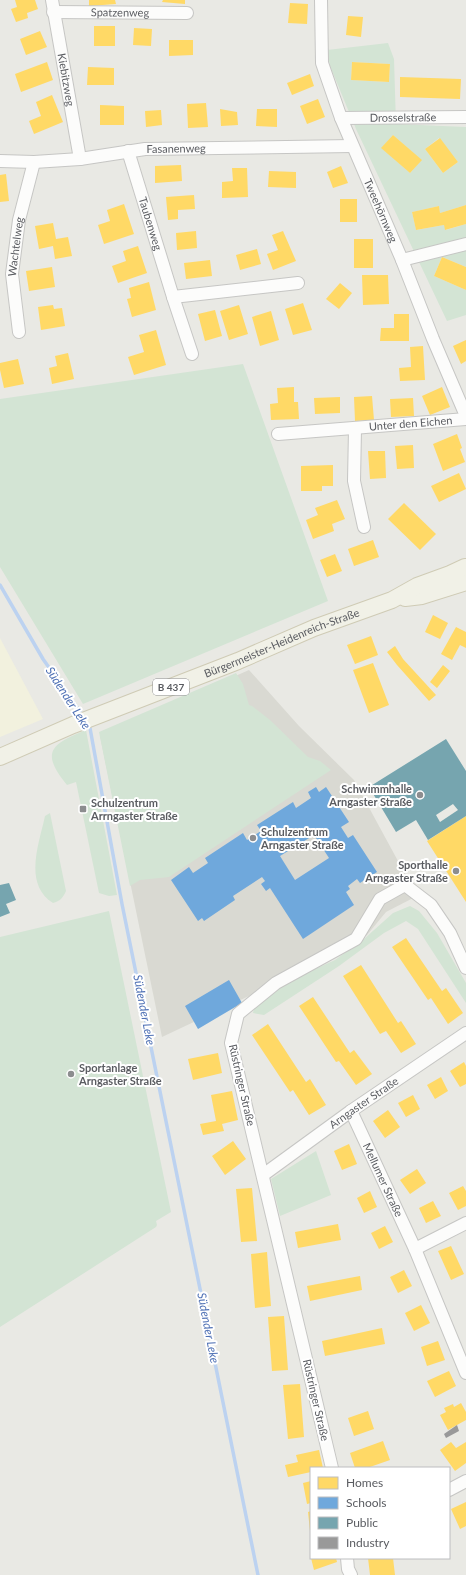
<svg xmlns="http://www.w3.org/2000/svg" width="466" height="1575" viewBox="0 0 466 1575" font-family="Lato,sans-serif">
	<rect width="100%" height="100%" fill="#e9e9e4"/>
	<path fill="#f2f1de" d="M0,638L43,719L0,737Z"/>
	<path fill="#d9d9d2" d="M249,670L299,726L354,780L417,896L386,912L367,935L287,987L251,995L162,1037L100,736Z"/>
	<path fill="#d3e4d4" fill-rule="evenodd" d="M388,43L394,59L396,124L466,127V205L440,213L439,206L412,212L416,230L444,225L446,230L466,224V267L442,257L434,276L466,290V315L447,321L356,129L330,66L327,50ZM352,62L390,64L389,82L351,80ZM393,135L421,160L410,173L382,148ZM439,138L458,162L443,173L425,149Z
		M243,364L328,601L83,704L0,567V399Z
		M236,673L243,684L249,705L252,706L270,720L308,757L320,761L331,770L169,877L140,880L130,886L99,732Z
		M86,730L117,895L109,896L99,893L76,782L67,785C40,752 51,744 86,730Z
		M50,813L66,891C63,898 60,901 53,903C23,884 39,844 45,816Z
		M410,906L419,911L437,933L466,983V1003L418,929L406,921L384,933L339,966L264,1015L253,1013L255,1004L278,986L335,960L364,939L393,913Z
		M109,911L171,1212L156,1221L157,1225L156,1227L0,1327V937Z
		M316,1151L331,1195L280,1216L271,1179Z"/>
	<path fill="#ffd966" d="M15,0H35L38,9L27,13L28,18L16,22L11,9L17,7Z
		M89,0H115L116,4L89,6Z
		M163,0H185V4L162,2Z
		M290,3L308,4L307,24L288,23Z
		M348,16L363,17L361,37L346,35Z
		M94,26H115V46H94Z
		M134,28L152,29L151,46L133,45Z
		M40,31L47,47L26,55L20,39Z
		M169,40H193V55L169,56Z
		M47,62L53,80L21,92L15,74Z
		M352,62L390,64L389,82L351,80Z
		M88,67L114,68V85H87Z
		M310,74L314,86L292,95L287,83Z
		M400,77L461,79L460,99L400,97Z
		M52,95L63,122L34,134L29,121L41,116L36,102Z
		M318,99L325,117L307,124L300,106Z
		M206,103L208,127L188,128L187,104Z
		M100,105L124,106V125H100Z
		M220,109L237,112L238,125L221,126Z
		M257,109H277V127L256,126Z
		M161,110L162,125L146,127L145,111Z
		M393,135L422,160L410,173L381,148Z
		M440,138L458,162L443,173L425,149Z
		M181,165L182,181L155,183V166Z
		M341,166L348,183L333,188L327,172Z
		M232,168H247L248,197L222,198V182L233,181Z
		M269,171L296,172V188L268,187Z
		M6,174L9,201L0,202V175Z
		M194,195L195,209L178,210V219L168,220L166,197Z
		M340,199H357V222H340Z
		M124,204L134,234L104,244L98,225L110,221L107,210Z
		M466,205V224L445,230L444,225L416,230L412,212L439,206L440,213Z
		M53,223L56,239L68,237L72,256L55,259L53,246L39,249L35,226Z
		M196,231L197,248L177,250L176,233Z
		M283,231L296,261L273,270L267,254L278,250L272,235Z
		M354,239H373V268H354Z
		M138,246L147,273L118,283L112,266L126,261L123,251Z
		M257,249L261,264L240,270L236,255Z
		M442,257L466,267V290L434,276Z
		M210,260L212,276L186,279L184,263Z
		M52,267L55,287L29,291L26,271Z
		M362,275H388L389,304L363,305Z
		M149,282L156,310L132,317L127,299L131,298L129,288Z
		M340,283L352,293L339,309L326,299Z
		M303,303L312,330L293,335L285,309Z
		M53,305L54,309L62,308L65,326L41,330L38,307Z
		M239,305L248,334L229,340L220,311Z
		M215,310L222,336L205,341L198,314Z
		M271,311L279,340L260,346L252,317Z
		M394,314H409V341H380L381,328H394Z
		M156,330L166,365L134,375L128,357L144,352L139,335Z
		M466,340V361L461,364L453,346Z
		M423,346L425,380L400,381L399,368L411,367L410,347Z
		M68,353L74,379L52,384L49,368L57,366L55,356Z
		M18,359L24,384L4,388L0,370V363Z
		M294,387V402H298L299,419L271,420L270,404L278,403L277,388Z
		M442,387L450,407L430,415L422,396Z
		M372,396L374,420L355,421L354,397Z
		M340,397V413L315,414L314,398Z
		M413,398L414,416L391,417L390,399Z
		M457,434L462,448L460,449L465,462L443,471L433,444Z
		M413,445L414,468L397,469L395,446Z
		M368,451H385L386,478L370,479Z
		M333,465V486H322V491H301V466Z
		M459,473L466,489L439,502L431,486Z
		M337,500L345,519L332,524L334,531L313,539L306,520L318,515L315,508Z
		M404,503L436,534L420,550L388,519Z
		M373,540L379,557L354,566L348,549Z
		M335,554L342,571L327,577L320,560Z
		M433,615L448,623L440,639L425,632Z
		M456,627L466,632V648L460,645L452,660L441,654Z
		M371,636L378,655L355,664L347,645Z
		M395,646L403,659L436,695L429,701L397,665L387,652Z
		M373,663L389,705L369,713L353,670Z
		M443,665L450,671L437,688L430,682Z
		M466,816V902L427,841Z
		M406,938L442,991L446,988L463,1013L448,1024L431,998L428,1000L392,947Z
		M361,965L398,1023L401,1021L416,1044L401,1053L386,1031L380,1034L343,976Z
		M313,997L350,1053L354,1050L372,1074L356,1085L339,1061L336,1062L299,1006Z
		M268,1024L306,1082L310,1079L326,1105L309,1115L293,1090L290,1092L252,1035Z
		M218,1053L222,1073L193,1080L188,1059Z
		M464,1062L466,1066V1084L460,1087L450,1071Z
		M441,1077L448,1091L435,1099L427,1085Z
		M232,1091L238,1120L222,1124L224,1131L203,1135L200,1124L216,1121L211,1095Z
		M413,1095L420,1109L406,1117L398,1103Z
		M388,1110L400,1127L385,1138L373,1121Z
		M233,1141L246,1159L225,1175L212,1156Z
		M349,1144L357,1164L342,1170L334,1151Z
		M417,1169L426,1183L410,1194L400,1180Z
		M463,1186L466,1191V1206L458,1210L449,1193Z
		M252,1188L257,1241L241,1242L236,1189Z
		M370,1191L377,1207L364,1213L357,1198Z
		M433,1201L441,1216L426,1223L419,1208Z
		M338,1224L341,1240L298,1248L295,1232Z
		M385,1226L393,1242L379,1249L371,1233Z
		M451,1246L464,1274L451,1280L438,1251Z
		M267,1252L271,1306L255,1308L251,1254Z
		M404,1270L412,1286L398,1293L390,1277Z
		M360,1276L362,1290L310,1301L307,1286Z
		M421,1305L430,1323L414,1331L405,1313Z
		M284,1316L288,1370L272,1371L268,1317Z
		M382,1328L385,1344L325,1356L322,1341Z
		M438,1341L445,1360L427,1366L421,1347Z
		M449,1371L456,1386L435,1397L427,1381Z
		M300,1384L304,1437L288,1439L283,1385Z
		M461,1403L466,1412V1420L448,1430L440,1415L446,1412L444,1408L453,1404L454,1407Z
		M368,1411L374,1429L354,1436L348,1418Z
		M383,1441L390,1460L367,1468H355L350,1453Z
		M451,1442L456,1448L466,1442V1463L455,1471L440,1450Z
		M319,1450L323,1468H311V1472L288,1477L285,1465L298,1462L296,1455Z
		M311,1481V1503L307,1504L303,1483Z
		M466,1502V1526L460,1529L451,1509Z
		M311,1511V1531H310L308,1512Z
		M311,1558H336L337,1562L314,1570Z
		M368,1558H393L395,1575H370Z"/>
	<path fill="#6fa8dc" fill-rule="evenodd" d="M316,787L319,792L326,787L349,822L341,827L348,838L353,835L377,872L360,883L357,879L348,886L350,889L346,892L354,905L303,939L270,888L266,891L261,884L265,881L262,877L233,896L235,900L204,921L202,918L198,921L171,880L189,867L193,873L208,863L205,858L243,833L247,840L261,831L257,825L293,802L296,808L311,798L308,792ZM314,835L329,858L295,880L280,856Z
		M229,980L242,1003L198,1029L185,1006Z"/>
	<path fill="#76a5af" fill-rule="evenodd" d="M446,739L466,771V816L428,840L416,820L396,832L369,787ZM453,804L458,810L440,822L436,815Z
		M9,883L16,900L6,904L10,913L0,917V885Z"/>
	<path fill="#999" d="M457,1425L459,1431L446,1438L444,1434Z"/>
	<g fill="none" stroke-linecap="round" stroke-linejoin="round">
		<path stroke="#bcd2f0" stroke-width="3.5" d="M0,585L43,659L83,716
			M87,723L90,728L122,904L258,1575"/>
		<defs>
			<g id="minor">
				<path id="s1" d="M52,0L80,159"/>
				<path id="s2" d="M321,0L322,63L341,118L402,260L433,339L466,416"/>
				<path id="s3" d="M53,12L187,13"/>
				<path id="s4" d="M341,118L466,117"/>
				<path id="s5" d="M128,151L173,297L192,354"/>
				<path id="s6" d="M0,161L34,162L80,159L145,149L352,146"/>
				<path d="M402,260L466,244"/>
				<path d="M173,297L298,283"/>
				<path id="s7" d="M19,332L12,274L19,220L34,162"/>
				<path d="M355,429L354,481L364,527"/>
				<path id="s8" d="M278,434L466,419"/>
				<path id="s9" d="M351,1111L415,1249L466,1373"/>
				<path id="s10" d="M263,1175L351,1111L466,1033"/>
				<path d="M415,1249L466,1223"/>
				<path d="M332,1468L231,1043L238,1014L276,983L356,939L380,899L405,885L431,905L450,933L466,968"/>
				<path d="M449,1490L466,1481"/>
				<path d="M347,1558L348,1569L351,1575"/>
			</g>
			<g id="major">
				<path d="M405,598L422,596L466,582"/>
				<path id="s11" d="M0,757L73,725L238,661L314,628L392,600L417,586L450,574L465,567"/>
			</g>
		</defs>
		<use href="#minor" stroke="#c6c6c4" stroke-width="14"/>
		<use href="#major" stroke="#cfcbb5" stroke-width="18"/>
		<use href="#minor" stroke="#fcfcfb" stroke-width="12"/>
		<use href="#major" stroke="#f1f1e7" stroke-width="16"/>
	</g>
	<g fill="#8c8d8f" stroke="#fff" stroke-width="1.5">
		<circle cx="420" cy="795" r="4"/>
		<rect x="79" y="805" width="8" height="8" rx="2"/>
		<circle cx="253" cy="838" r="4"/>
		<circle cx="456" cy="871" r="4"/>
		<circle cx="71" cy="1074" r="4"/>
	</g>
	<g text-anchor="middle" stroke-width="4" stroke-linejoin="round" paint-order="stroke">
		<rect fill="#fff" stroke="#8c8d90" stroke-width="1" x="153" y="679" width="36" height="16" rx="3"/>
		<g font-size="10" font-weight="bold" fill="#5a5c61">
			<text x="171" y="691">B 437</text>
		</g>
		<g font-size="11" fill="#5a5c61" stroke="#fff">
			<text dy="4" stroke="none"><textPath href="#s3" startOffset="67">Spatzenweg</textPath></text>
			<text dy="4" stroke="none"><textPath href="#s1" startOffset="81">Kiebitzweg</textPath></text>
			<text dy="4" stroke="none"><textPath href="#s4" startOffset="62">Drosselstraße</textPath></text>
			<text dy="4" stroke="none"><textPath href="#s6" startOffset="177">Fasanenweg</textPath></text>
			<text dy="4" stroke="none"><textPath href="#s2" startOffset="222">Tweehörnweg</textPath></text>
			<text dy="4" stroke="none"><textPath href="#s5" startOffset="76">Taubenweg</textPath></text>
			<text dy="4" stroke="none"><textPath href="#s7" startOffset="86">Wachtelweg</textPath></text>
			<text dy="4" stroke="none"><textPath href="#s8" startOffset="133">Unter den Eichen</textPath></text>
			<text dy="4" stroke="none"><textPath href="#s11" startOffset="304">Bürgermeister-Heidenreich-Straße</textPath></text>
			<text transform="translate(242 1085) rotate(77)" y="4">Rüstringer Straße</text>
			<text dy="4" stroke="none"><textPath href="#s10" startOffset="124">Arngaster Straße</textPath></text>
			<text dy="4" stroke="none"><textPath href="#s9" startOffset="76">Mellumer Straße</textPath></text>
			<text transform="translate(316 1400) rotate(77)" y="4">Rüstringer Straße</text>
		</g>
		<g font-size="11" font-weight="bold" fill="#5a5c61" stroke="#fff" text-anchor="start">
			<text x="412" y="793" text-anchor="end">Schwimmhalle<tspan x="412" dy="13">Arngaster Straße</tspan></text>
			<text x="91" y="807">Schulzentrum<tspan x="91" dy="13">Arrngaster Straße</tspan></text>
			<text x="261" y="836">Schulzentrum<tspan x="261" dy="13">Arngaster Straße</tspan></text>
			<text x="448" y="869" text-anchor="end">Sporthalle<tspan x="448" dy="13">Arngaster Straße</tspan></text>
			<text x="79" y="1072">Sportanlage<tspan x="79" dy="13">Arngaster Straße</tspan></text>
		</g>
		<g font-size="12" font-style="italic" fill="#4f71b5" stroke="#fff">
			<text transform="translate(68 698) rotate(57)" y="4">Südender Leke</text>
			<text transform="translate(144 1010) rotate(79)" y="4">Südender Leke</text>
			<text transform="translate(208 1328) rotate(79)" y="4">Südender Leke</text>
		</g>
	</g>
	<rect x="310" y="1467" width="140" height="92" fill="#ffffff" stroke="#bdbec0"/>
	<rect x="318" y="1477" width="20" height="12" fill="#ffd966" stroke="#bdbec0"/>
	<text x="346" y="1487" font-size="12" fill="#5a5c61">Homes</text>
	<rect x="318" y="1497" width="20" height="12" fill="#6fa8dc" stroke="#bdbec0"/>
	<text x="346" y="1507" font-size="12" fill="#5a5c61">Schools</text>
	<rect x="318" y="1517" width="20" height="12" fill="#76a5af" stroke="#bdbec0"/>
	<text x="346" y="1527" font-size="12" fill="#5a5c61">Public</text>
	<rect x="318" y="1537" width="20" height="12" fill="#999999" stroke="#bdbec0"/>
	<text x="346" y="1547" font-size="12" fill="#5a5c61">Industry</text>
</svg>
